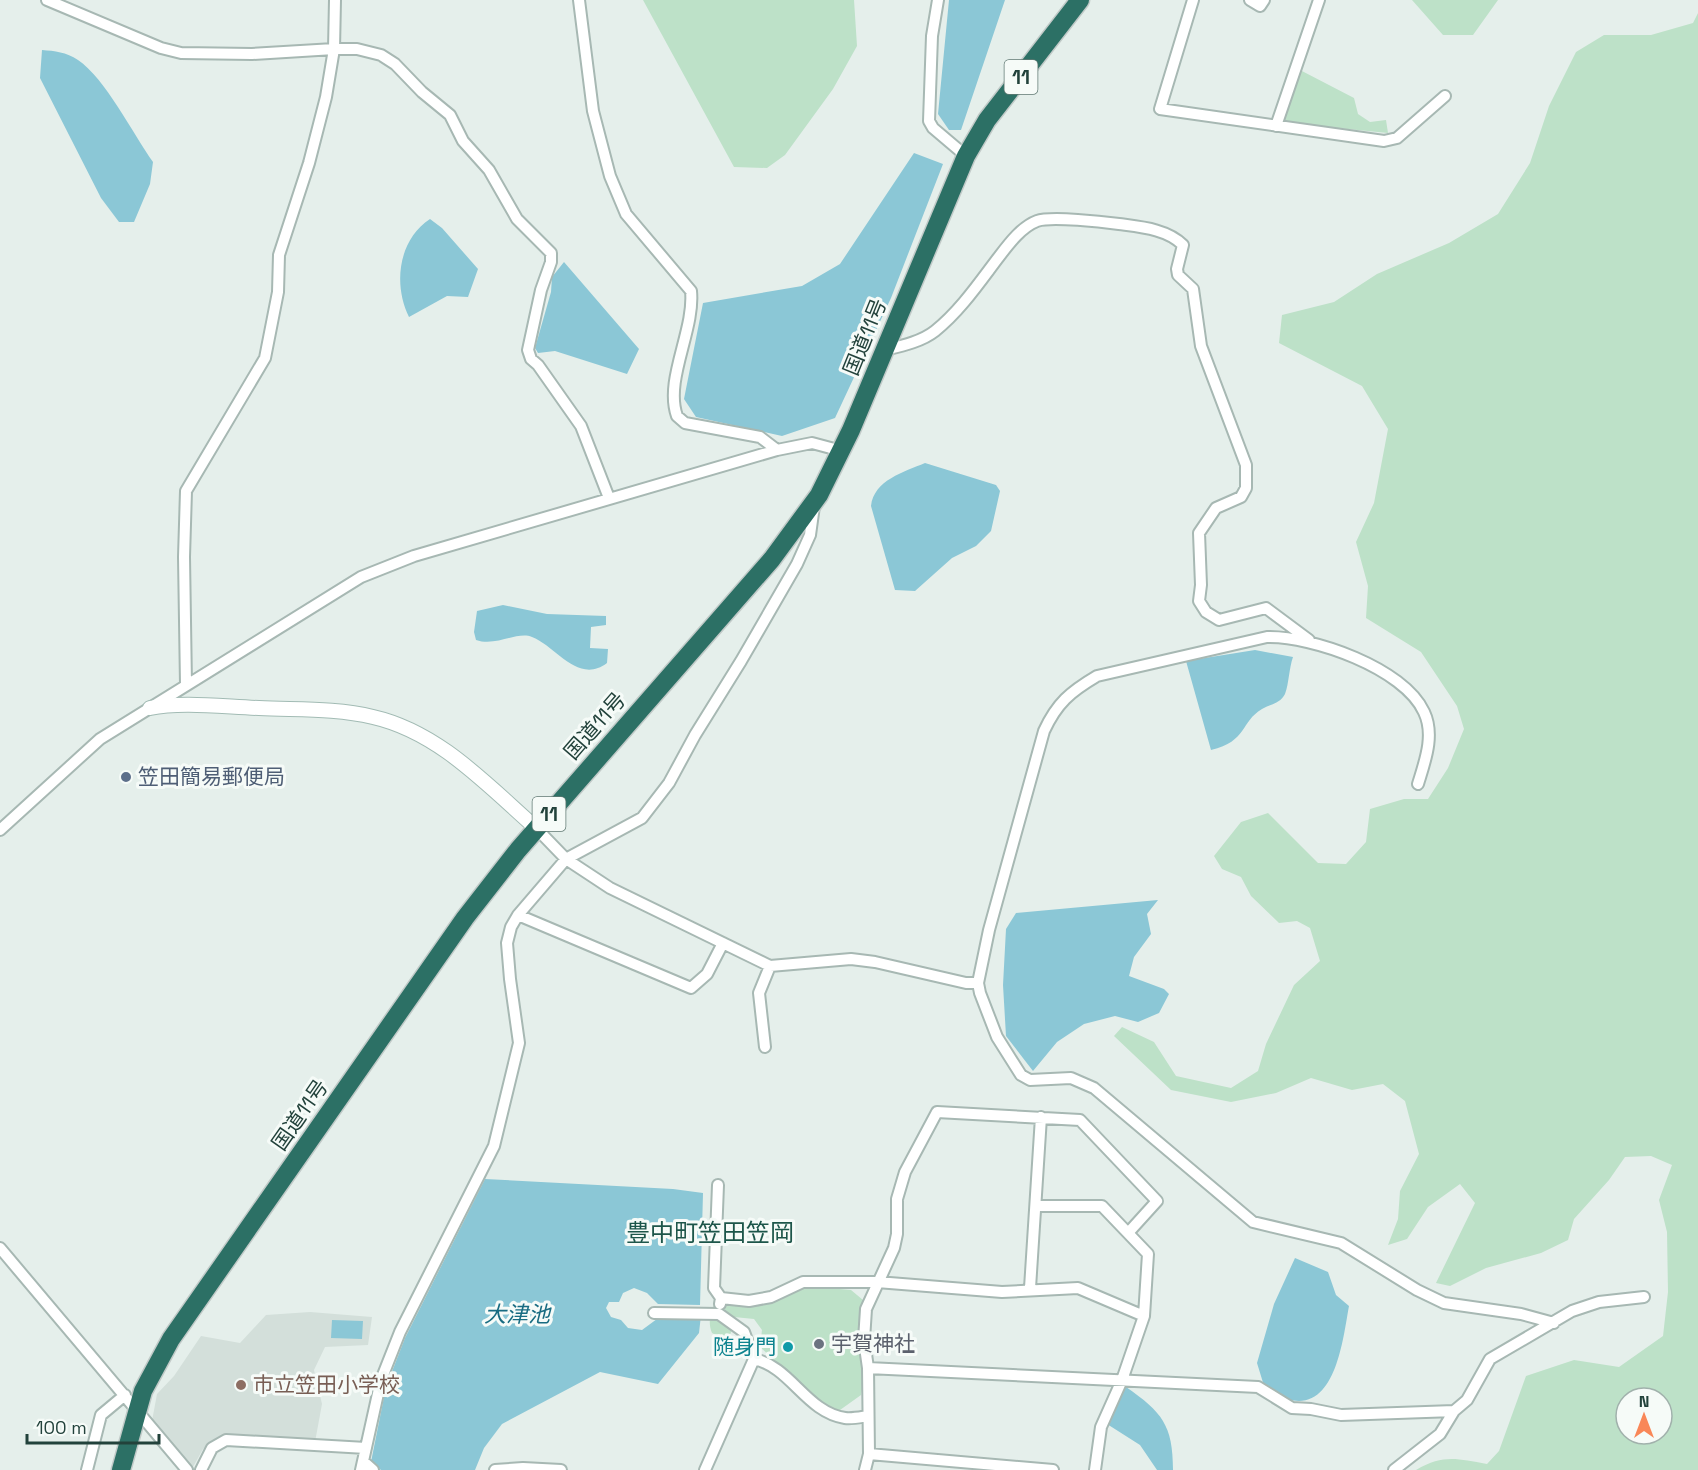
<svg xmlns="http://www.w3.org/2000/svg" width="1698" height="1470" viewBox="0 0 1698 1470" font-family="'Space Grotesk','Noto Sans JP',sans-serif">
	<rect width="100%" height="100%" fill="#e5efeb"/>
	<path fill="#d3dfda" d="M310,1312L372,1317L368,1345L325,1347L314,1370L322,1404L315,1442L219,1437L203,1449L193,1467L152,1421L157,1394L174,1376L201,1336L240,1343L266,1315Z"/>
	<path fill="#bde1c8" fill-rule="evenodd" d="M643,0H854L857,46L833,89L785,155L767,168L734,167Z
		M1412,0H1498L1473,35H1443Z
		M1698,13V1470H1416C1444,1454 1457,1459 1487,1464L1499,1451L1526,1376L1574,1360L1619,1367L1663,1336L1668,1292L1667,1232L1659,1200L1672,1165L1651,1156L1625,1157L1609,1180L1574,1219L1568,1240L1541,1253L1486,1268L1450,1286L1436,1283L1475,1203L1460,1184L1428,1207L1407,1239L1388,1245L1398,1219L1400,1191L1419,1154L1405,1101L1383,1084L1352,1090L1311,1078L1276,1093L1231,1102L1171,1090L1114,1036L1122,1027L1154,1042L1176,1076L1231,1088L1258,1071L1266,1044L1294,985L1320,961L1310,928L1297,921L1279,923L1251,896L1241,877L1222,869L1214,856L1241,822L1268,813L1318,863L1346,864L1366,842L1370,809L1404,799H1428L1448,768L1464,729L1457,706L1421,652L1366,618L1368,586L1356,542L1374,503L1388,429L1362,386L1279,343L1282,315L1334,302L1377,274L1449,243L1498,214L1530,163L1549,106L1576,52L1604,35H1651L1693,23ZM1626,1398H1662V1434H1626Z
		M1300,70L1354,98L1358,114L1370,122L1386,120L1388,133L1286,123L1284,117Z
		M806,1286L851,1290L863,1300L859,1351L865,1370L861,1395L840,1410L816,1409L783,1381L774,1360L760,1347L762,1330L754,1319L734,1317L731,1319L732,1329L730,1335L722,1338L712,1333C706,1319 713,1304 722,1293L742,1297Z"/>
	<path fill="#8bc7d6" d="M949,0H1005L961,130H949L938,114Z
		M42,50C55,51 66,52 78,60C105,78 133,134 153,162L150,184L134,222H119L101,198L40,78Z
		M914,153L943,164L891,298L835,418L782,436L696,417L684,399L703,303L802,286L840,264Z
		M430,219L442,228L478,269L468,297L447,296L409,317C393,285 398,240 430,219Z
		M564,262L639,349L627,374L555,351L538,353L535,348L551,292L552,277Z
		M925,463L996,485L1000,491L991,531L976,546L952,558L915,591L895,590L871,506C874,480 904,472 925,463Z
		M503,605L547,614L606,616V625L591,627L590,648L608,649L607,663C578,685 556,646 532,637C517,631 496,647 476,640L474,632L477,611Z
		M1255,650L1293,657C1289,668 1289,683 1285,694C1280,704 1270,704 1262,709C1240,722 1248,741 1211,750L1186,661Z
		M1158,900L1147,914L1151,934L1134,957L1129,976L1164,989L1169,994L1159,1013L1138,1022L1115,1016L1084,1024L1057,1042L1033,1071L1006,1036L1003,985L1006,929L1016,913Z
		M485,1179L673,1189L703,1193L700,1305L658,1304L647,1293L634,1288L623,1293L619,1302H609L606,1308L611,1317L621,1320L628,1328L642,1330L661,1316L701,1315L699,1333L658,1384L600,1372L502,1424L484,1448L475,1470H381L371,1462L386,1387L405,1338Z
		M1295,1258L1328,1272L1336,1295L1349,1306C1343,1338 1336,1414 1287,1399C1280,1397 1272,1392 1265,1389L1257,1363L1274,1304Z
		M332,1320L363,1321L362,1339L331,1338Z
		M1126,1387C1162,1412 1173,1425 1173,1470H1157L1140,1445L1107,1424Z"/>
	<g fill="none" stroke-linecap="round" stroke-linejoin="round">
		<defs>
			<path id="street" d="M47,0L161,48L181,53L252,54L334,49H357L381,55L395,64L422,92L450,115L463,141L489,170L517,219L551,253V262L541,290L528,350L531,359L538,365L581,426L609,498
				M579,0L593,111L610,176L626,214L691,291C695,330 664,380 677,416L685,423L760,437L777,450
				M938,0L932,36L929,121L933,128L966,156
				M1193,0L1160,109L1384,141L1397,138L1445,96
				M1250,0L1260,6L1264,0
				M1276,126L1319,0
				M884,350C901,346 921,342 935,331C960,311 979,283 998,258C1008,245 1021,227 1037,221C1051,216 1104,222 1119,224C1141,227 1167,229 1183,245L1177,269L1178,275L1193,289L1201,346L1246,465V488L1241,497L1216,508L1199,533L1201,585L1199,601L1206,612L1219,620L1266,608L1309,640
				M186,685L184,557L186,491L265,358L278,292L279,255L309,163L326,97L334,49L335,0
				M1418,784C1425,761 1435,735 1424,712C1404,668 1312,636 1267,637L1097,676C1070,692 1057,703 1044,731L989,930L978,983L980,993L997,1037L1021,1075L1030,1080L1071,1078L1094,1088L1253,1222L1341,1243L1417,1290L1444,1303L1521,1314L1554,1323
				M536,828L566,859L610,888L770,966L851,959L875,962L966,983H978
				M0,830L100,739L361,577L414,556L777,450L812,443L842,451
				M518,915L691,988L707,974L723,943
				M765,1047L759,993L770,966
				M718,1185L714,1288L721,1298L720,1304
				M1036,1206H1102L1148,1254L1144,1316L1122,1380L1101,1427L1095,1470
				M0,1248L187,1470
				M1030,1288L1041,1117
				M721,1298L749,1301L771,1297L803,1282H877L1002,1292L1078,1288L1144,1316
				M654,1313L719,1314L744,1332L754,1359L705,1470
				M754,1359C791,1367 806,1412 845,1418C852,1419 861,1417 868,1416
				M868,1368L1258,1387L1292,1408L1311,1409L1341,1415L1454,1411
				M869,1454L1053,1470
				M364,1462L373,1470
				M87,1470L101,1415L125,1395
				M201,1470L212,1448L226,1440L366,1448
				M361,1470L381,1380L400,1332L494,1146L519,1043L510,979L507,943L511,927L518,915L566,859L642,818L669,783L695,735L741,661L797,564L810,535L814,506
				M495,1470L523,1468L561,1470
				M865,1470L869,1454L868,1368L864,1340L866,1309L894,1248L897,1234V1199L905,1172L937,1112L1080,1120L1157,1201L1128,1233
				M1394,1470L1440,1434L1454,1411L1467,1400L1490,1359L1572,1311L1599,1302L1644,1297"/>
			<path id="secondary" d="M150,708C181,701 226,707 259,708C296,710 336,708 373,717C439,732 487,785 536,828"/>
			<path id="highway" d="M121,1470L143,1391L171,1339L465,918L518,850L772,559L819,495L851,430L966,156L987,120L1080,0"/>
		</defs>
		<use href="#street" stroke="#a7b8b3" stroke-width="14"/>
		<use href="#secondary" stroke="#a2bbb4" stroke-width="16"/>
		<use href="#highway" stroke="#c1cac8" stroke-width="21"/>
		<use href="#street" stroke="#fff" stroke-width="10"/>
		<use href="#secondary" stroke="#fff" stroke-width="14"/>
		<use href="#highway" stroke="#2c7065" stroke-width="18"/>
	</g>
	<circle fill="#5c6f8a" stroke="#f6fbf8" stroke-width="2" cx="126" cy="777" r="6"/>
	<circle fill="#6b7280" stroke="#f6fbf8" stroke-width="2" cx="819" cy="1344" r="6"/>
	<circle fill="#0f9aa8" stroke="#f6fbf8" stroke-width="2" cx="788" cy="1347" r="6"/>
	<circle fill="#8d6e63" stroke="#f6fbf8" stroke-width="2" cx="241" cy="1385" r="6"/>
	<g text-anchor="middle" stroke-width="6" stroke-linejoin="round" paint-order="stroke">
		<g fill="#f6fbf8" stroke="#627a74" stroke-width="1.5">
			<rect x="1004.5" y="60" width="33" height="34" rx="4.5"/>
			<rect x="532.5" y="797" width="33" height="34" rx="4.5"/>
		</g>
		<g font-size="20" font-weight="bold" fill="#22423b">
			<text x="1021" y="84">11</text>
			<text x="549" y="821">11</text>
		</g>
		<g font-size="21" fill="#22423b" stroke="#f6fbf8">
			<text transform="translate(865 337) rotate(-68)" y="7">国道11号</text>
			<text transform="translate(595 726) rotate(-49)" y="7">国道11号</text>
			<text transform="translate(300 1115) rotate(-55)" y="7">国道11号</text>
		</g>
		<g font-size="21" fill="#4e5e75" stroke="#f6fbf8" text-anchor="start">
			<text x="138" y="784">笠田簡易郵便局</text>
		</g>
		<g font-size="21" fill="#5b616d" stroke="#f6fbf8" text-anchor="start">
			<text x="831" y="1351">宇賀神社</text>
		</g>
		<g font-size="21" fill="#0d838f" stroke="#f6fbf8" text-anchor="end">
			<text x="776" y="1354">随身門</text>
		</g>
		<g font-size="21" fill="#785e54" stroke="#f6fbf8" text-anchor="start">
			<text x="253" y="1392">市立笠田小学校</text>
		</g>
		<g font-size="22" font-style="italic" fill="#186c82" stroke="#f6fbf8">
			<text x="517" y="1322">大津池</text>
		</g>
		<g font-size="24" fill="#1d564a" stroke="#f6fbf8">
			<text x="710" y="1241">豊中町笠田笠岡</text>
		</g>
	</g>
	<g transform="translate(1644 1416)"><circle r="28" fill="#f6fbf8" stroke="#a1b1ac" stroke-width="1.5"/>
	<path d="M0-4.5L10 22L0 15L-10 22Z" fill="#f98758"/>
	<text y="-9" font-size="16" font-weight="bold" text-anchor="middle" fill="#22423b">N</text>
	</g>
	<path d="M27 1434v9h132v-9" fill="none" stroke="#22423b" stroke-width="3"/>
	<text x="36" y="1434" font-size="18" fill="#22423b" stroke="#f6fbf8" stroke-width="4.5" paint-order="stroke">100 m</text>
</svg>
